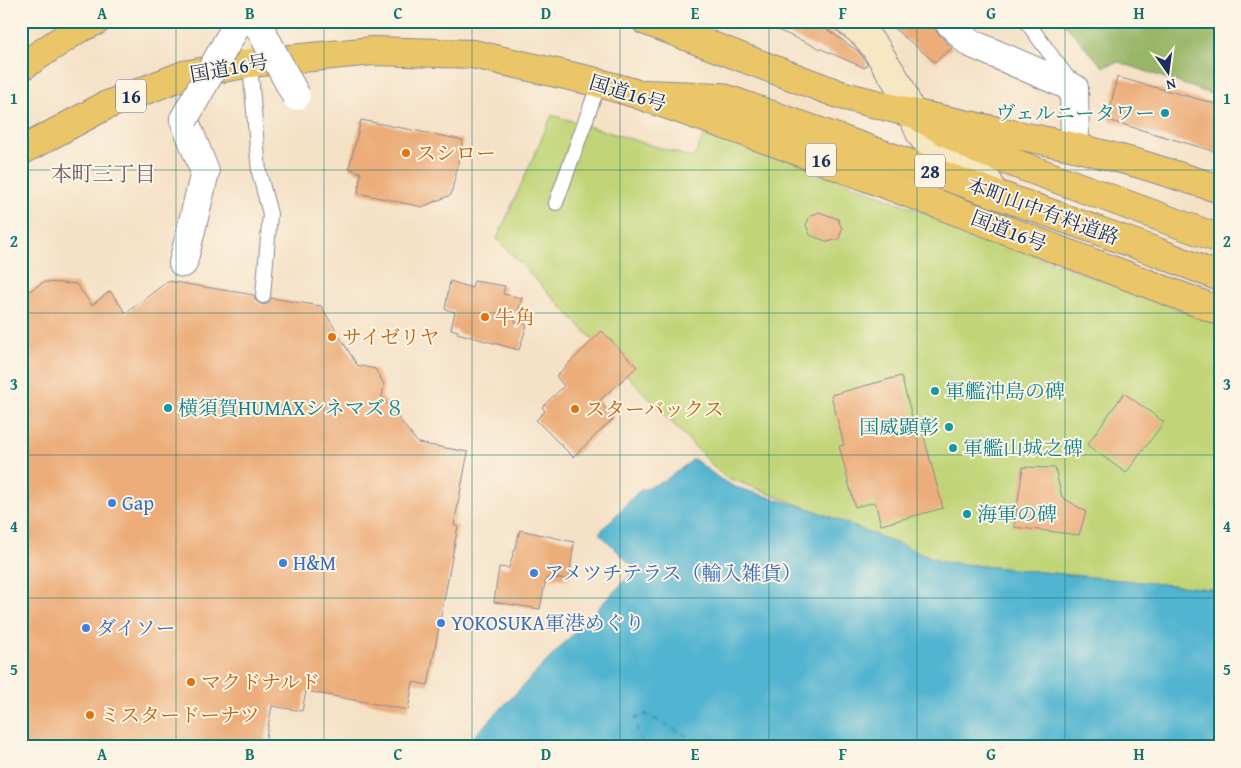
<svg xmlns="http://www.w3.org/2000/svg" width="1241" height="768" viewBox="0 0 1241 768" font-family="'Gentium Book Plus','Noto Serif JP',serif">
	<rect width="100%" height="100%" fill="#fcf5e5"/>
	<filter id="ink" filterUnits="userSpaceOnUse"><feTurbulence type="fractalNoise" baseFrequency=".02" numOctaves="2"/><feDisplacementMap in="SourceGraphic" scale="10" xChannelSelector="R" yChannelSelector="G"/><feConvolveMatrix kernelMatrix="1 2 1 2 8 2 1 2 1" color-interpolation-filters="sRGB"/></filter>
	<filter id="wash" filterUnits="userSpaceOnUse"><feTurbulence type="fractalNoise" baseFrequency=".0096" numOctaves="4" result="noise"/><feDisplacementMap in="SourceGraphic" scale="20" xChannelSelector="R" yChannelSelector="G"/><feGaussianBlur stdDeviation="1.12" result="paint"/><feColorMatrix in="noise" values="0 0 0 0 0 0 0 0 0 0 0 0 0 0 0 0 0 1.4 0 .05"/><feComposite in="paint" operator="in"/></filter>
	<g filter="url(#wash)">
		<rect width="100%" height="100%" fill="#f5e1c6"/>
		<path fill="#c1d578" stroke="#6e826b" d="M552,115L693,158L708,128L994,240L1220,325V590L943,562L813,510L723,476L497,239Z"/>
		<path fill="#98b668" stroke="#5a7263" d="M1062,21H1199L1220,32V97L1119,62L1103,67Z"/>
		<path fill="#51b4d0" stroke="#367297" d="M694,459L720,479L735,487L813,510L943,562L1220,590V747H464L631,574L629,563L599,533L639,491L664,481Z"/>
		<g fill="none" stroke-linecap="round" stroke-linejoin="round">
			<path stroke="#2b5780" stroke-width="1" stroke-dasharray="6 5" stroke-linecap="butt" d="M651,747L640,740L635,719L646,714L708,747"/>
		</g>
		<g id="blocks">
			<path fill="#ecad7a" d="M757,21H815L859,52L867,64L865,68Z
				M885,21H933L937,32L952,48L935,62Z
				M1117,77L1220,105V153L1108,120Z
				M361,120L463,140L451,195L422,207L358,193L361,173L349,168Z
				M819,212L838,219L842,229L839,239L828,242L810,235L806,225L810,216Z
				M168,281L254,295L255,300L262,305L267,304L271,298L321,306L357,365L375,369L384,384L382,397L418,443L468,452L454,525L458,526L428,685L413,682L408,710L306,691L302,711L272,706L264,747H21V296L44,282L76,284L92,305L110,291L126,313Z
				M450,281L472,288L474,281L505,286L503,294L522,298L515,322L527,325L519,350L457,333L458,331L451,329L455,312L445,309Z
				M602,331L637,367L599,401L614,418L573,457L536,420L545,411L542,407L564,386L556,376Z
				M901,376L914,424L920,422L943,508L881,525L875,502L855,507L839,446L844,445L831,395Z
				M1124,393L1164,422L1126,473L1087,445Z
				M1023,467L1055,468L1062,497L1086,512L1079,535L1014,527Z
				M520,530L574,542L569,579L546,578L540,609L494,602L499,567L509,568Z"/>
		</g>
	</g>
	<g filter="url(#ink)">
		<use href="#blocks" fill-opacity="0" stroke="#888892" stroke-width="1"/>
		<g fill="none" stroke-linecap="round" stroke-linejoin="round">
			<defs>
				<path id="lane" d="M1026,21L1070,81
					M250,63L259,172L270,214L263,296
					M556,203L599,83"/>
				<path id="street" d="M948,21L970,43L1074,88L1075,147
					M183,263L205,172L184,119"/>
				<path id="secondary" d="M248,21L250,63
					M848,21L863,33L875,47L899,85L921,135L936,152L957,166L989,183"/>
				<path id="primary" d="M645,94L721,97L1041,210L1157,252L1220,277
					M921,118L976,149L1220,239"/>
				<path id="highway" d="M646,21L841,95L911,113L1075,147L1140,164L1220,189
					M21,67L78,29L96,21
					M21,151L105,106L184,75L250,63L373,51L473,54L592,81L634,93L779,144L1220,311"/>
			</defs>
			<use href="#lane" stroke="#888892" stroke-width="16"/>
			<use href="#street" stroke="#888892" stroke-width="30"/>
			<use href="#secondary" stroke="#888892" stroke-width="30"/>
			<use href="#primary" stroke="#888892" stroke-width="30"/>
			<use href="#highway" stroke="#888892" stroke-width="30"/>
			<use href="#lane" stroke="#fff" stroke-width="14"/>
			<use href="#street" stroke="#fff" stroke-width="28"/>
			<use href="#secondary" stroke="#f7e8c3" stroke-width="28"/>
			<use href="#primary" stroke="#ebc669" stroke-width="28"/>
			<use href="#highway" stroke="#ebc669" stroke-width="28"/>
			<defs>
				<path id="street-bridge" d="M256,21L296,96
					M184,119L239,21"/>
			</defs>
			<use href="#street-bridge" stroke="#888892" stroke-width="30" stroke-linecap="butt"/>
			<use href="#street-bridge" stroke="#fff" stroke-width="28"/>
		</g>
	</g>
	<path fill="none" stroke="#0f766e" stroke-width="1" stroke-opacity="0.55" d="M176,21V747M324,21V747M472,21V747M620,21V747M769,21V747M917,21V747M1065,21V747M21,170H1220M21,313H1220M21,455H1220M21,598H1220"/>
	<g fill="#0f9aa8" stroke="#fcf5e5" stroke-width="2">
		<circle cx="1165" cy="113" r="5"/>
		<circle cx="935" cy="391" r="5"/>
		<circle cx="168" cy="408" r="5"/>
		<circle cx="949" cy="427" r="5"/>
		<circle cx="953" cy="448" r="5"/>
		<circle cx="967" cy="514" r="5"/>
	</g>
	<g fill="#e8710a" stroke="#fcf5e5" stroke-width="2">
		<circle cx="406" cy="153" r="5"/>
		<circle cx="485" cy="317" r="5"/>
		<circle cx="332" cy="337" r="5"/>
		<circle cx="575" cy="409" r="5"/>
		<circle cx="191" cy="682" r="5"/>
		<circle cx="90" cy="715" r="5"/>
	</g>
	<g fill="#3f7fe0" stroke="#fcf5e5" stroke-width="2">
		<circle cx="112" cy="503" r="5"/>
		<circle cx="283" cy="563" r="5"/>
		<circle cx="534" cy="573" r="5"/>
		<circle cx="441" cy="623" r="5"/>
		<circle cx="86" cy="628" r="5"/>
	</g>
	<g text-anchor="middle" stroke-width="4" stroke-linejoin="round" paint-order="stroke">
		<g fill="#fcf5e5" stroke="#5e6a86" stroke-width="1">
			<rect x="116" y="79.5" width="30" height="33" rx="4"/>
			<rect x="806" y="143.5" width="30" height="33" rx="4"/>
			<rect x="915" y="154.5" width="30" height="33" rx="4"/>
		</g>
		<g font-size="19" font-weight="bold" fill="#1b2f5e">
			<text x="131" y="103">16</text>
			<text x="821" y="167">16</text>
			<text x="930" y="178">28</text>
		</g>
		<g font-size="20" fill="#1b2f5e" stroke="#fcf5e5">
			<text transform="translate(229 68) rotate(-10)" y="7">国道16号</text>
			<text transform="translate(628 93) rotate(17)" y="7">国道16号</text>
			<text transform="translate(1043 211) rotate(20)" y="7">本町山中有料道路</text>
			<text transform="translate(1009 231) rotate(21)" y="7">国道16号</text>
		</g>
		<g font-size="20" fill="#0d838f" stroke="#fcf5e5" text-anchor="start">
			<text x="1155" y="120" text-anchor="end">ヴェルニータワー</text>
			<text x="945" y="398">軍艦沖島の碑</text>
			<text x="178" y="415">横須賀HUMAXシネマズ８</text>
			<text x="939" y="434" text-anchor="end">国威顕彰</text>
			<text x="963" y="455">軍艦山城之碑</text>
			<text x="977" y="521">海軍の碑</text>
		</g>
		<g font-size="20" fill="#c56008" stroke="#fcf5e5" text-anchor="start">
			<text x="416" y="160">スシロー</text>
			<text x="495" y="324">牛角</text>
			<text x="342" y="344">サイゼリヤ</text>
			<text x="585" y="416">スターバックス</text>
			<text x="201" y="689">マクドナルド</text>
			<text x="100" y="722">ミスタードーナツ</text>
		</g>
		<g font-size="20" fill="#366cbe" stroke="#fcf5e5" text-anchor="start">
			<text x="122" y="510">Gap</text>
			<text x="293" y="570">H&amp;M</text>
			<text x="544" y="580">アメツチテラス（輸入雑貨）</text>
			<text x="451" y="630">YOKOSUKA軍港めぐり</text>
			<text x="96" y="635">ダイソー</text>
		</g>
		<g font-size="21" fill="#645b68" stroke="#fcf5e5">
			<text x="103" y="181">本町三丁目</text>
		</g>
	</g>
	<rect width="1241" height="768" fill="none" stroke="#fcf5e5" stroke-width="55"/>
	<g transform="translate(1168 72) rotate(166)" stroke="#fcf5e5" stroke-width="4" paint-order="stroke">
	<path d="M0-4L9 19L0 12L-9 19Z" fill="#1b2f5e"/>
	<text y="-8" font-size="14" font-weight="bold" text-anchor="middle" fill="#1b2f5e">N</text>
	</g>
	<rect x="28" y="28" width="1186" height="712" fill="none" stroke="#0f766e" stroke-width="2"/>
	<g font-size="16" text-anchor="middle" font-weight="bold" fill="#0f766e">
		<text x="102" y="19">A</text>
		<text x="250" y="19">B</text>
		<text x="398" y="19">C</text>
		<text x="546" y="19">D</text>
		<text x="695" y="19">E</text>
		<text x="843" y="19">F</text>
		<text x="991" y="19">G</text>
		<text x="1139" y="19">H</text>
		<text x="14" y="104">1</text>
		<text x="1227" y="104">1</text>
		<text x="14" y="247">2</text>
		<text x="1227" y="247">2</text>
		<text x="14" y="390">3</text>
		<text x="1227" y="390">3</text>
		<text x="14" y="532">4</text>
		<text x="1227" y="532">4</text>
		<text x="14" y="675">5</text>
		<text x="1227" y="675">5</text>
		<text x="102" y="760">A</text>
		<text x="250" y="760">B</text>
		<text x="398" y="760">C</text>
		<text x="546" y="760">D</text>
		<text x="695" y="760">E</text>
		<text x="843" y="760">F</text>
		<text x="991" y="760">G</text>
		<text x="1139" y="760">H</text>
	</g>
</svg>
